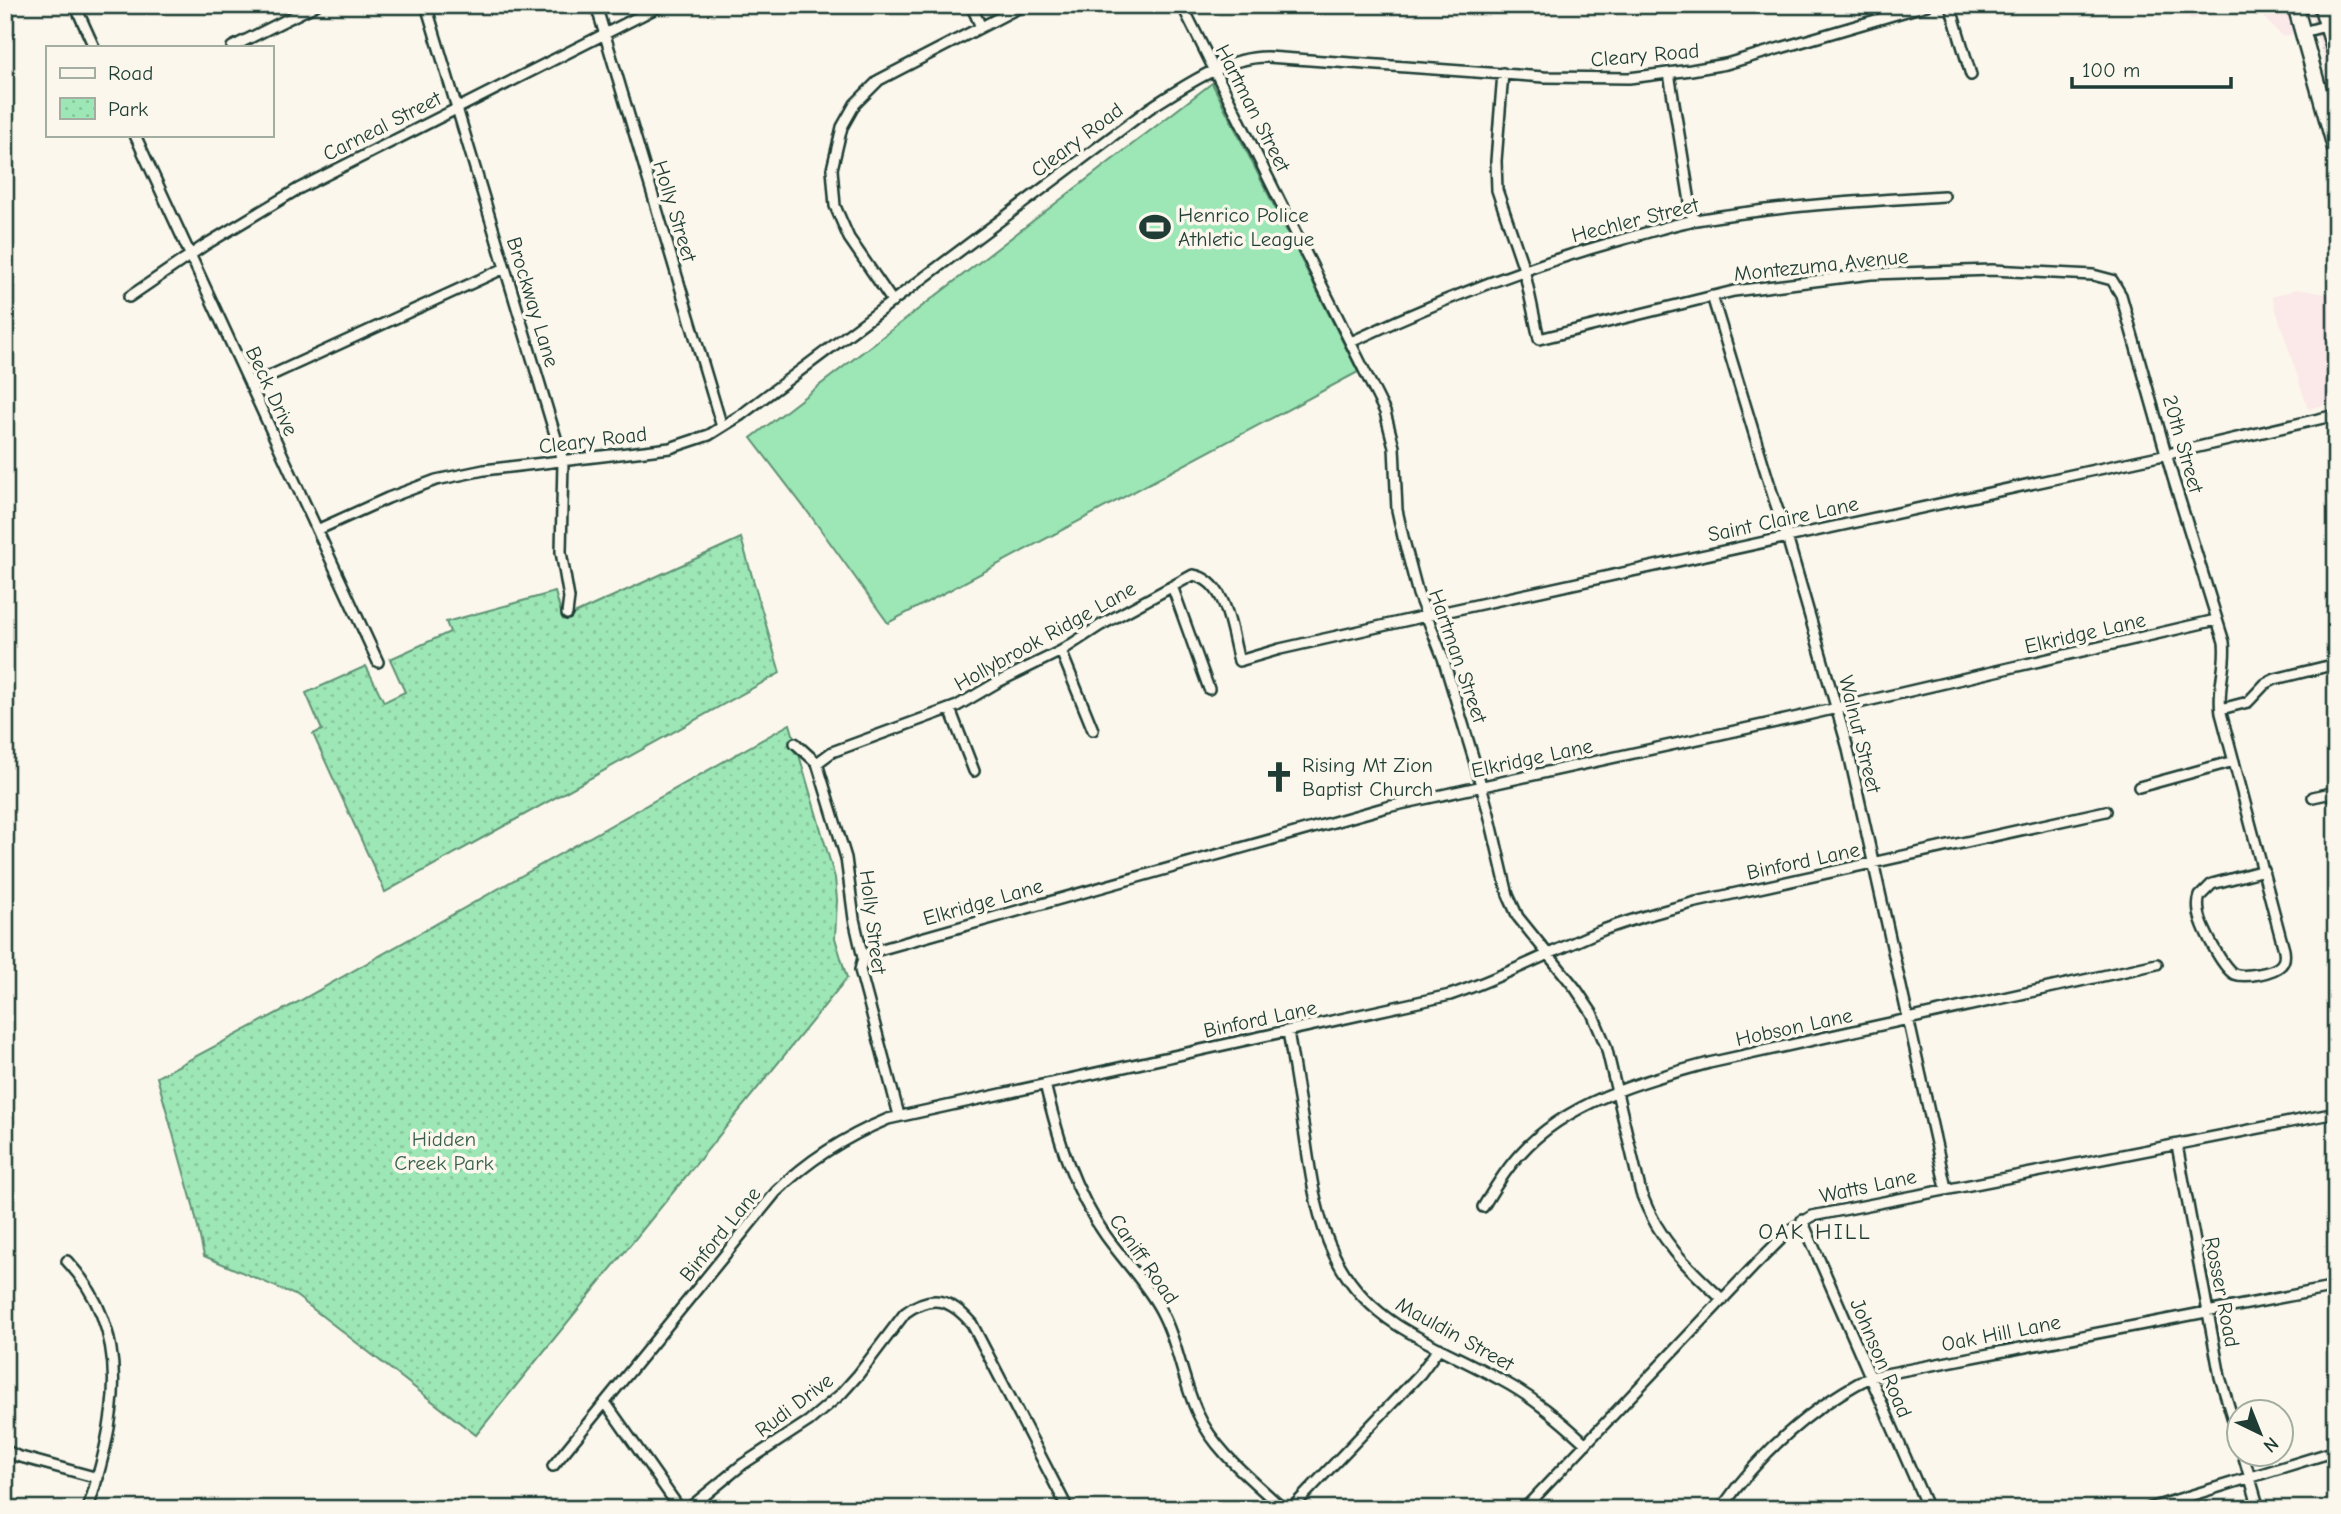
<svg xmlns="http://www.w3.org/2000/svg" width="2341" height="1514" viewBox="0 0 2341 1514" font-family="'Comic Neue',sans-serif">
	<defs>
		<pattern id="industrial-grid" width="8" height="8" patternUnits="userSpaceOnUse" patternTransform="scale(1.75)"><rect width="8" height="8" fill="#fbe8e8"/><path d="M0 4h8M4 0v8" fill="none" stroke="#d7c8c8"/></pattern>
		<pattern id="park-dots" width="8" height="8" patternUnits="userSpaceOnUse" patternTransform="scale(1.75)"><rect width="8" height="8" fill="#9de6b5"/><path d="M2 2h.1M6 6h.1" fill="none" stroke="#87c69c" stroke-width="1.8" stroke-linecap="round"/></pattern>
	</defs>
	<rect width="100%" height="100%" fill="#fbf7ec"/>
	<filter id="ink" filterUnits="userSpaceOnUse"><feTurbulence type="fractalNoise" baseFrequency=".0143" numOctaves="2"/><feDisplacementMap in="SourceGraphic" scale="14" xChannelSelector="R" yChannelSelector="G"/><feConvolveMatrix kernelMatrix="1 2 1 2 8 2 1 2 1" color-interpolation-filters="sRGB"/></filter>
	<g filter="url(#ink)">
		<path fill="#fbe8e8" d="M2187,5H2237L2190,19Z
			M2251,5H2285L2294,33L2283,37Z
			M2297,289L2336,296V402L2308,409L2272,297Z"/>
		<path fill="url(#industrial-grid)" d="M2308,5H2336V101Z"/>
		<path fill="#9de6b5" stroke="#5e9274" stroke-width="2" d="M1212,83L1358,372L888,623L813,519L751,438Z"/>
		<path fill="url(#park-dots)" stroke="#5e9274" stroke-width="2" d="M741,538L780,673L385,892L313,734L322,730L306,693L366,666L384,702L405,692L390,659L450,632L446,622L555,592L563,619Z
			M790,724L835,878L837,900L835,938L847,978L476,1435L295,1295L204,1256L193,1205L157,1077L296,1003Z"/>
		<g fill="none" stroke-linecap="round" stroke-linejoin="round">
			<defs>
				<path id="minor" d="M75,5L94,47
					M426,5L563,461L561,552L569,598L567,614
					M596,5L722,427
					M971,5L981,27
					M1182,5L1385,412L1394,447L1397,510L1403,537L1418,594L1443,658L1474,760L1489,814L1508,895L1518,917L1576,989L1592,1013L1606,1046L1641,1193C1660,1242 1685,1265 1723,1300
					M1950,5L1971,75
					M2303,32L2336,23
					M232,47L316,5
					M1503,73L1496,161L1497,190L1524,269L1539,339L1734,291L1871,274L1992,270L2093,275L2112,280L2121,295L2173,478L2224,642C2227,667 2217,686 2221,713L2284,950C2285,956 2285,961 2281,965C2274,973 2244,978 2234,974C2222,967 2201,926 2199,912C2198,906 2198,901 2200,896L2212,884L2264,870
					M1669,73L1693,220
					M135,135L378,662
					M1712,296L1774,499L1787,537L1847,745L1946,1188
					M129,297L205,245L298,189L662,5
					M893,302L849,238L835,206L832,169L842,127L855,104L879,80L1024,5
					M1351,342C1439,300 1530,265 1624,239C1648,233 1672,224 1696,220C1778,206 1861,201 1944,196
					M250,385L505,268
					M317,530L388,498L436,480L484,470L670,448L709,435L741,415L1150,108C1183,87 1227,56 1268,57L1544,77L1629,78L1691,70L1726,64L1927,5
					M1172,586L1209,689
					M1061,651L1093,730
					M950,709L974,771
					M2221,709L2248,702L2265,684L2275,679L2336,664
					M795,743L817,763L846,858L854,919L863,958L860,970L899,1115
					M817,763L832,752L957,706L998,682L1061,651L1101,625L1193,575C1228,581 1231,633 1239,661L1280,649L1426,616L2168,454L2336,415
					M2139,787L2234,761
					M2313,797L2336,792
					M863,958L875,951L1387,807L1794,718L2216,620
					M1288,1031C1294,1066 1299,1101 1305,1136C1316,1213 1326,1279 1397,1325C1430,1346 1467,1361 1501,1380C1533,1397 1560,1420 1586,1444
					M1045,1084C1058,1138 1073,1190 1106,1236C1124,1261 1145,1282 1160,1309C1178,1342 1182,1380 1198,1414C1215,1452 1254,1481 1283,1509
					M2177,1145L2220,1377L2240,1443
					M1483,1207C1494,1189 1505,1170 1520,1154C1567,1101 1643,1081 1709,1063L2157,964
					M1802,1220L1928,1509
					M67,1261C136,1335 115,1422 88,1509
					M605,1402L680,1509
					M5,1450L17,1456L98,1478
					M2243,1454L2259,1509
					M553,1466L776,1192C809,1159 845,1137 888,1119L1450,995C1501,978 1548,953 1598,932C1630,919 1663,911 1696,902L2106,811
					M688,1509L743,1464L809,1421L841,1394L858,1375L905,1313C932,1293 951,1299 972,1324L1068,1509
					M1291,1509L1420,1374L1439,1348
					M1524,1509L1755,1265L1790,1230L1812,1216L2336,1113
					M1721,1509C1759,1454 1810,1408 1870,1377L2336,1287
					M2147,1509L2336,1451"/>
				<path id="trunk" d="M2295,5L2336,151
					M2321,5L2336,55"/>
			</defs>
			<use href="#minor" stroke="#1f3d34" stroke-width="14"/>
			<use href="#trunk" stroke="#1f3d34" stroke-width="19"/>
			<use href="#minor" stroke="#fbf7ec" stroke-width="9"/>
			<use href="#trunk" stroke="#fbf7ec" stroke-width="14"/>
		</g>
	</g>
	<defs>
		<symbol id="stadium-bare" viewBox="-9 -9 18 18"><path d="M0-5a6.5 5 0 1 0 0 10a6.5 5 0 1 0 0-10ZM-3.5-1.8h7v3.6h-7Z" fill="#1f3d34" stroke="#fbf7ec" stroke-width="2.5" paint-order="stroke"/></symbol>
		<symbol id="church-bare" viewBox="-9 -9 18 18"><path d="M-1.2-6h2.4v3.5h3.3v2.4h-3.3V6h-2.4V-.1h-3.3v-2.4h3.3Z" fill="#1f3d34" stroke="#fbf7ec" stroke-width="2.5" paint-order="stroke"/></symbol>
	</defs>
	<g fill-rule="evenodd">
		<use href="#stadium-bare" x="1133" y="205" width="44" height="44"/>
		<use href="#church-bare" x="1257" y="755" width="44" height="44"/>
	</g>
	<g text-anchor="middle" stroke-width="7" stroke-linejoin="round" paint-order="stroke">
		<g font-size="21" fill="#1f3d34" stroke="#fbf7ec">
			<text transform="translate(1645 55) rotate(-5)" y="7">Cleary Road</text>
			<text transform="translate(1253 108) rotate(63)" y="7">Hartman Street</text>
			<text transform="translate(382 126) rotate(-27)" y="7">Carneal Street</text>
			<text transform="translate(1077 140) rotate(-37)" y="7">Cleary Road</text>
			<text transform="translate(675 211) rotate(73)" y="7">Holly Street</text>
			<text transform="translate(1635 220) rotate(-14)" y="7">Hechler Street</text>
			<text transform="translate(1821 265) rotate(-6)" y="7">Montezuma Avenue</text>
			<text transform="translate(533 302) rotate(73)" y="7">Brockway Lane</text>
			<text transform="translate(272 391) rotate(65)" y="7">Beck Drive</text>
			<text transform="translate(593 440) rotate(-7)" y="7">Cleary Road</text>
			<text transform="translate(2183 444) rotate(74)" y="7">20th Street</text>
			<text transform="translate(1783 519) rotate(-12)" y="7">Saint Claire Lane</text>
			<text transform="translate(2085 633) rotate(-13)" y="7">Elkridge Lane</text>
			<text transform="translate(1045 636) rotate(-29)" y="7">Hollybrook Ridge Lane</text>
			<text transform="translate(1458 656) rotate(71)" y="7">Hartman Street</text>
			<text transform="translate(1860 734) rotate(76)" y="7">Walnut Street</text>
			<text transform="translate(1532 758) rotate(-12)" y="7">Elkridge Lane</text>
			<text transform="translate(1803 861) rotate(-12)" y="7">Binford Lane</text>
			<text transform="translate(983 902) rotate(-16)" y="7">Elkridge Lane</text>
			<text transform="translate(873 922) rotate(83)" y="7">Holly Street</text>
			<text transform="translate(1260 1019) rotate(-12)" y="7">Binford Lane</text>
			<text transform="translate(1794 1027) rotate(-12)" y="7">Hobson Lane</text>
			<text transform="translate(1868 1186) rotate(-12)" y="7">Watts Lane</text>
			<text transform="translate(720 1234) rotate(-51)" y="7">Binford Lane</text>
			<text transform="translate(1144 1259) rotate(55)" y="7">Caniff Road</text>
			<text transform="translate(2222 1292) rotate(79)" y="7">Rosser Road</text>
			<text transform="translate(2001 1333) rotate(-11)" y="7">Oak Hill Lane</text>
			<text transform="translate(1455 1334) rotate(29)" y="7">Mauldin Street</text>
			<text transform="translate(1881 1358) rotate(67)" y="7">Johnson Road</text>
			<text transform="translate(794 1405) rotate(-37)" y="7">Rudi Drive</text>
		</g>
		<g font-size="21" fill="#1f3d34" stroke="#fbf7ec" text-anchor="start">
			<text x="1178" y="222">Henrico Police<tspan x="1178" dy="24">Athletic League</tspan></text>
			<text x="1302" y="772">Rising Mt Zion<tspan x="1302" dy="24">Baptist Church</tspan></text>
		</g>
		<g font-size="21" fill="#385f4e" stroke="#fbf7ec">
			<text x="444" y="1146">Hidden<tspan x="444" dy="24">Creek Park</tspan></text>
		</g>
		<g font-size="23" letter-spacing="2" fill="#1f3d34" stroke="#fbf7ec">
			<text x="1815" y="1239">OAK HILL</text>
		</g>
	</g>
	<rect width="2341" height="1514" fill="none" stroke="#fbf7ec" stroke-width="28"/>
	<rect x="14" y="14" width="2313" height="1486" fill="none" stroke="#1f3d34" stroke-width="2.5" filter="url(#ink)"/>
	<rect x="46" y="46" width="228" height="91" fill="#fbf7ec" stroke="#a3ada2" stroke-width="2"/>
	<rect x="60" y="68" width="35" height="10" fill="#fbf7ec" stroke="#a3ada2" stroke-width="2"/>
	<text x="108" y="80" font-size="21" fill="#1f3d34">Road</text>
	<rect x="60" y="98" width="35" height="21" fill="url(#park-dots)" stroke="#a3ada2" stroke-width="2"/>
	<text x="108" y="116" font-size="21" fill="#1f3d34">Park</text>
	<g transform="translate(2260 1433) rotate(137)"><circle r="33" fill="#fbf7ec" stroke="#a3ada2" stroke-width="2"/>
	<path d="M0-5L12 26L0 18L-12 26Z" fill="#1f3d34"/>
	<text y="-10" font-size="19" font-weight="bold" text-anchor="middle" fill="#1f3d34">N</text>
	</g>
	<path d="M2072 77v10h159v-10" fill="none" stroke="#1f3d34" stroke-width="3.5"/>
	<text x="2082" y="77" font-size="21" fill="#1f3d34" stroke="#fbf7ec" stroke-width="5" paint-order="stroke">100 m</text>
</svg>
